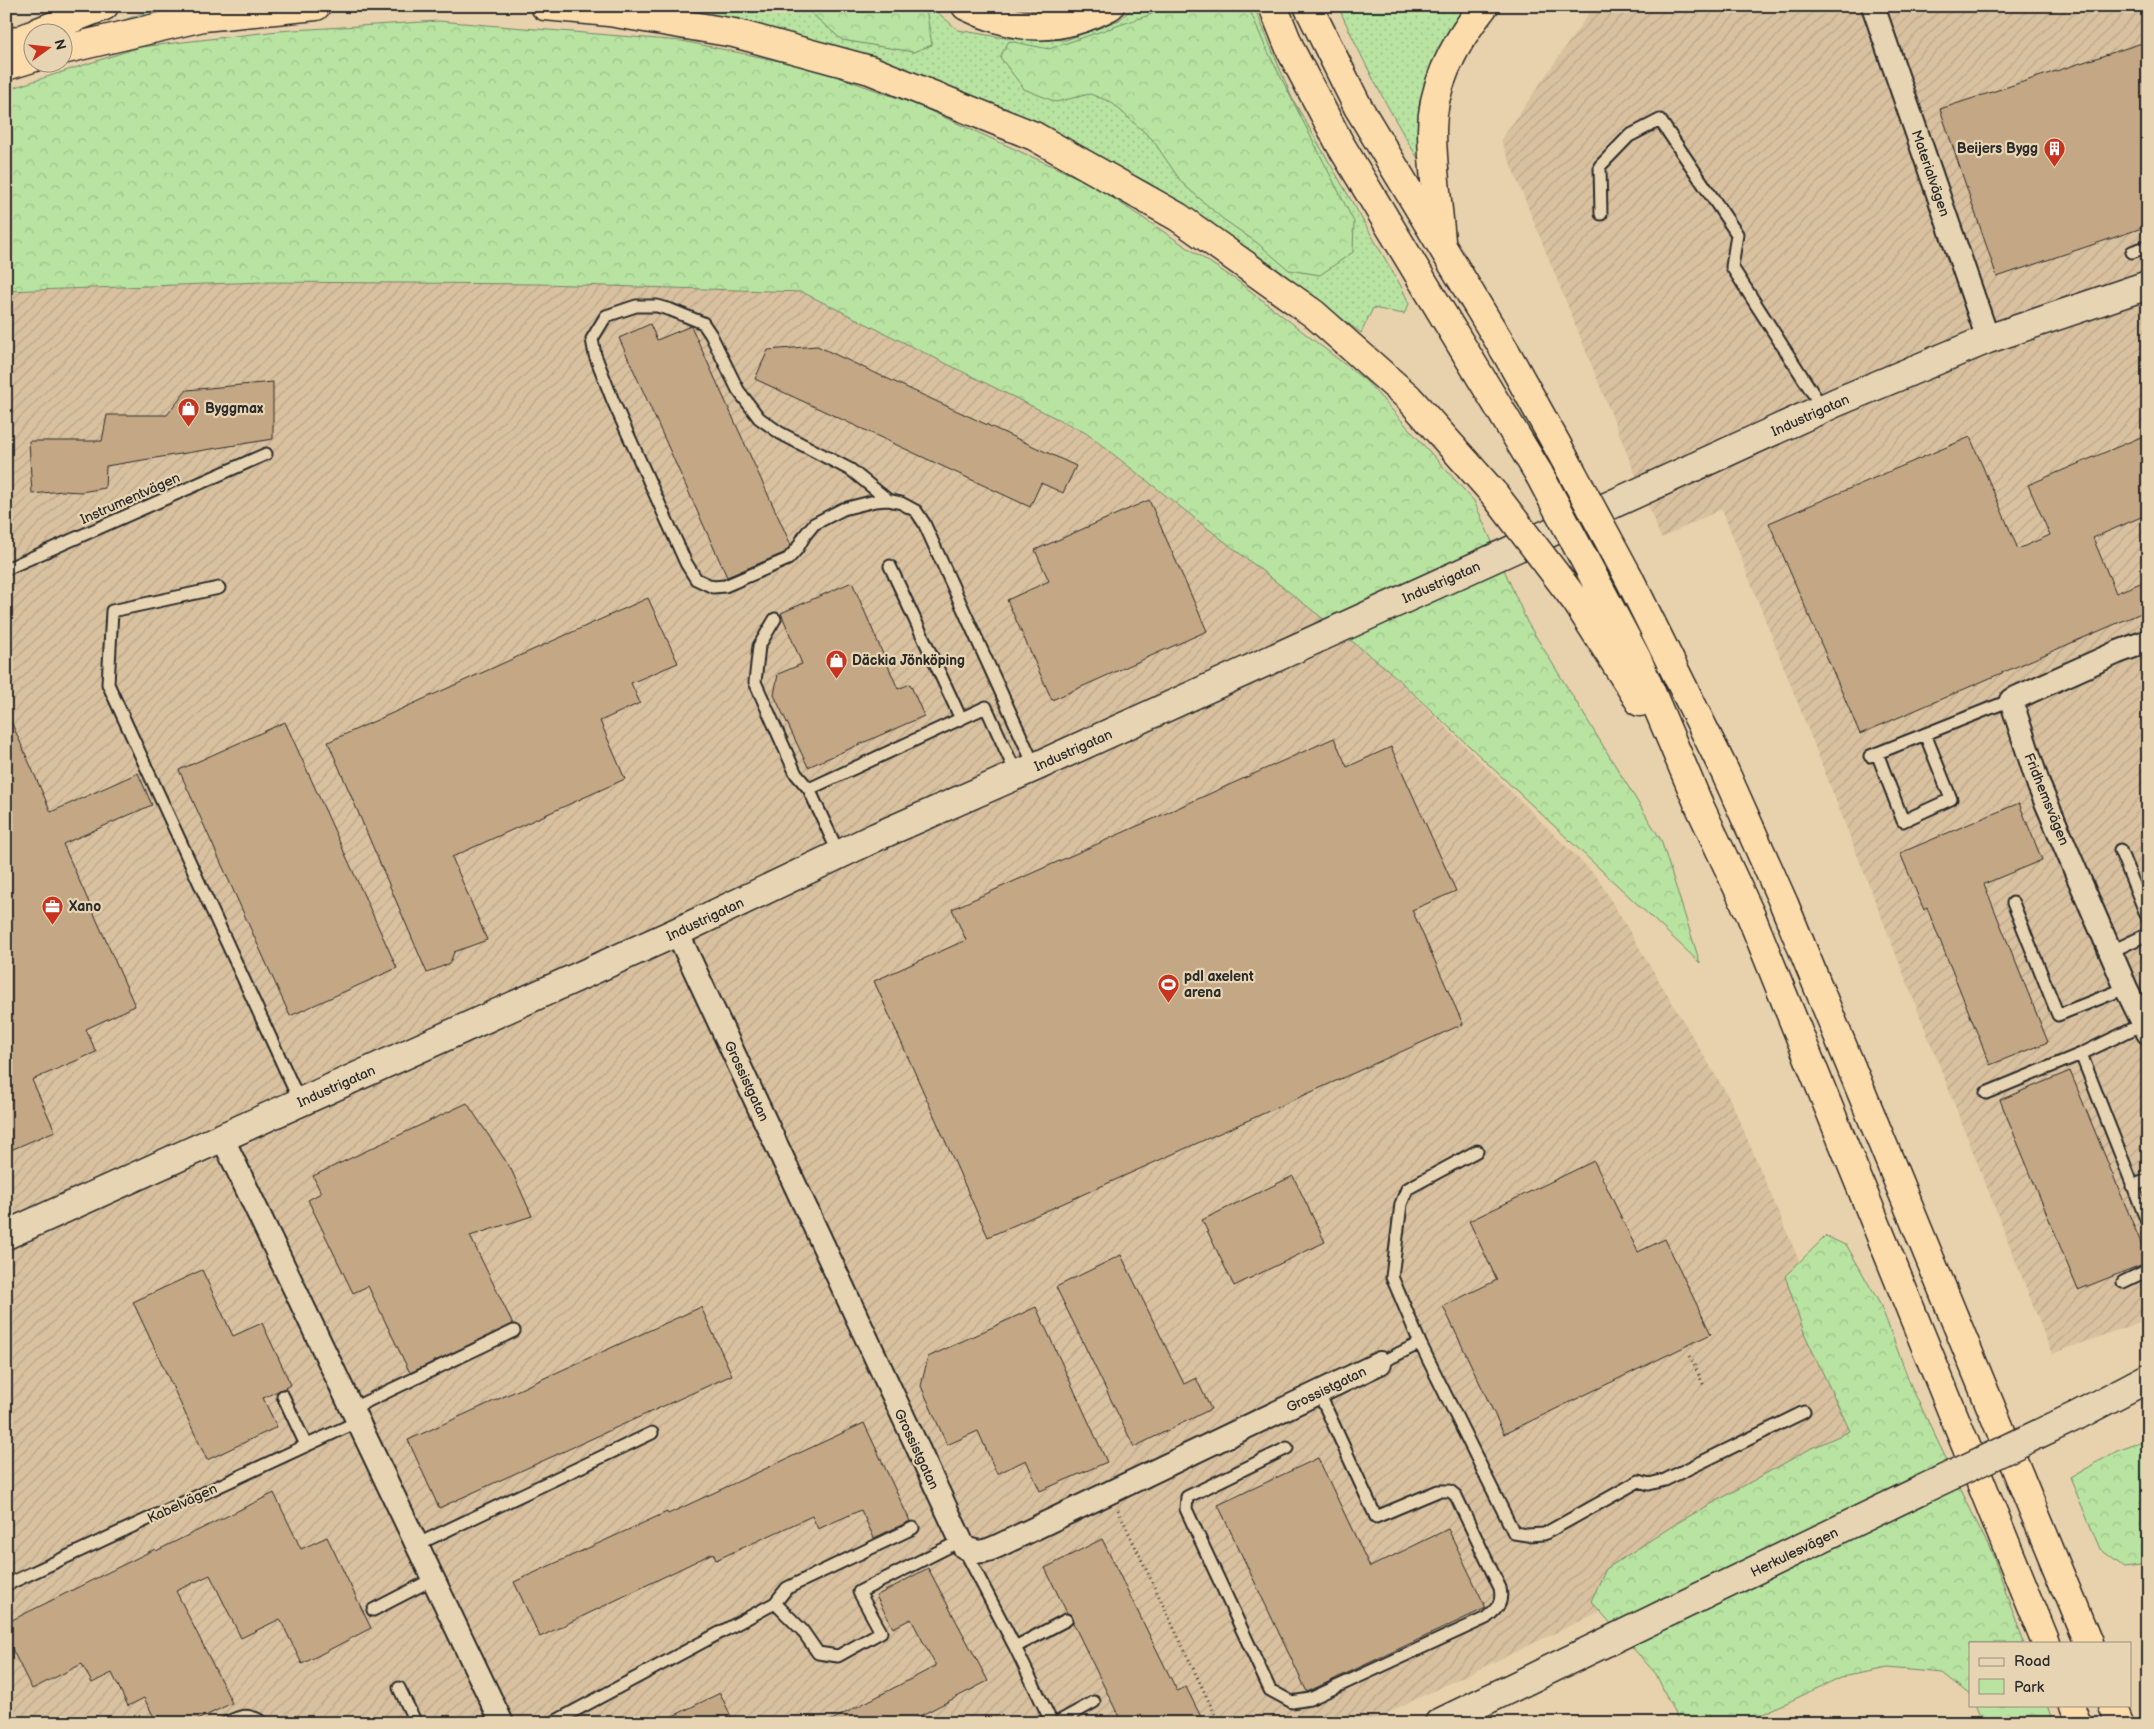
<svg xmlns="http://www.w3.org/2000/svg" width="2154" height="1729" viewBox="0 0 2154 1729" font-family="'Balsamiq Sans',sans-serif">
	<defs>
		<pattern id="industrial-furrows" width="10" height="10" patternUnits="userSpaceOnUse" patternTransform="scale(1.25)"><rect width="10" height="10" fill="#d9c19f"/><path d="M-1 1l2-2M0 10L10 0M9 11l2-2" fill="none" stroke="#baa689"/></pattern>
		<pattern id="green-dots" width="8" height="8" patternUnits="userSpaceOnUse" patternTransform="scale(1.25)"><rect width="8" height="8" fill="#b8e3a1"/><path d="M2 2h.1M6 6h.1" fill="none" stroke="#9ec38b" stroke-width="1.8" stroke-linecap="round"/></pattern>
		<pattern id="forest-crowns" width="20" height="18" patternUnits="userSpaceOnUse" patternTransform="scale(1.25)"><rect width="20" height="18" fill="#b8e3a1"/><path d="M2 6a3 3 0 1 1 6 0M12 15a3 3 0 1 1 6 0" fill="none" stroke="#9ec38b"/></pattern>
	</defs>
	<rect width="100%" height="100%" fill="#e8d1ad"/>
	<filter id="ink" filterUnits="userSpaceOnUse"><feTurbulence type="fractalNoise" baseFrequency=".02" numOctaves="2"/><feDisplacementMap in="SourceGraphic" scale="10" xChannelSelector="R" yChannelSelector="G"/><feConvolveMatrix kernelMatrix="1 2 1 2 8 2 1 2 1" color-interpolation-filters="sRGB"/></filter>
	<g filter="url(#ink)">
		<path fill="url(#industrial-furrows)" d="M1594,6H2148V1319L2052,1354L1722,509L1661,538L1501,140Z
			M264,282L540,284L802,292L1086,433L1386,668L1597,877L1731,1101L1890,1474L1399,1707L1371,1723H6V291Z"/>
		<path fill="url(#green-dots)" stroke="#728766" d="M162,6H204L119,22Z
			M646,6H930L958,30L1005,38L1066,40L1119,20L1135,6H1254L1292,98L1402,288L1409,304L1404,314L1373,308L1361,333L1280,272L1149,183L1030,123Z
			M1338,6H1469L1419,134V160C1388,110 1362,59 1338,6Z"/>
		<path fill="url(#forest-crowns)" stroke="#728766" d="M739,6H924L926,9L932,45L913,52L842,40L804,7Z
			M1156,6H1248L1265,46L1354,222L1353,252L1320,275L1289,270L1256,242L1223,219L1182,183L1152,139L1111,102L1090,94L1056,102L1024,89L1000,57L1009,41L1049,49L1152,14Z
			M438,21L682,41L814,68L917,105L1092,184L1239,282L1366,381L1474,501L1527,622L1661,840L1700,963L1386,668L1086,433L802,292L540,284L264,282L6,291V90L140,47L278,31Z
			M1826,1236L1847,1246L1881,1306L1911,1386L1994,1558L2024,1643H1970V1695L1942,1673L1888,1668L1841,1677L1744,1723H1679L1656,1674L1591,1601L1606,1569L1677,1523L1808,1450L1850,1431L1805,1335L1785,1276Z
			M2148,1440V1564L2124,1567L2100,1549L2070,1478L2117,1451Z
			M1975,1705H2047L2053,1723H1983Z"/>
		<path fill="#c4a785" stroke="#2b2b2b" d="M2148,41V226L1997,277L1940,109Z
			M650,324L657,340L691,326L791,545L784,553L727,577L619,338Z
			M817,346L1076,466L1063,493L1041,483L1030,507L755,379L768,350Z
			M273,382V439L106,466L105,488L81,492L63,491L32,494L29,441H102L107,415H167L187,390Z
			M2148,434V514L2093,538L2116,593L2148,580V610L1860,734L1769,523L1970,437L2018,549L2050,535L2028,485Z
			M1149,500L1207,631L1052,700L1007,600L1049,581L1035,550Z
			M852,582L898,689L910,684L924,716L808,767L774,695L778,674L802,664L781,613Z
			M648,598L678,663L631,683L640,703L600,721L625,779L452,857L487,940L454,952L450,963L427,973L328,742Z
			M6,710L51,812L138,773L152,805L63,844L135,1006L86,1029L96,1052L32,1080L55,1131L6,1152Z
			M285,722L397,968L290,1016L179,770Z
			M1334,738L1347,767L1391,747L1456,891L1412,910L1463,1024L988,1237L874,981L966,940L952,909Z
			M2019,803L2042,860L1984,884L2048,1042L1990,1065L1927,908L1924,910L1900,853Z
			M2070,1071L2148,1260V1262L2078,1290L2000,1100Z
			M467,1103L511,1169L532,1216L470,1236L513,1324L410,1373L368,1286L353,1293L308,1200L321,1193L313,1176Z
			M1594,1161L1638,1252L1665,1239L1711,1334L1504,1434L1443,1306L1497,1280L1469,1221Z
			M1293,1176L1325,1242L1234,1286L1202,1220Z
			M1121,1255L1184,1384L1196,1378L1211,1409L1134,1447L1056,1287Z
			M202,1270L233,1336L262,1323L291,1385L263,1398L277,1427L207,1460L133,1302Z
			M701,1307L732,1375L439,1508L408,1440Z
			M1036,1307L1107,1462L1040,1491L1026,1460L997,1474L978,1431L947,1445L921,1386L928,1357Z
			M864,1423L910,1521L874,1538L861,1510L818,1529L812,1516L716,1560L713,1553L540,1637L514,1582L667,1512L668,1514Z
			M1318,1458L1370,1567L1448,1529L1486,1608L1307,1692L1218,1505Z
			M274,1493L301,1549L327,1537L371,1628L302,1664L280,1619L241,1638L210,1575L176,1591L232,1703L191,1723H157L144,1698L128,1706L112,1673L92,1683L82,1664L32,1689L6,1637V1623L155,1549L156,1551Z
			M1102,1539L1177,1691L1186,1687L1204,1723H1122L1073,1623V1617L1067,1613L1045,1568Z
			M928,1568L988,1681L906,1723H826L936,1666L911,1619L893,1628L876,1596Z
			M720,1693L734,1723H659Z"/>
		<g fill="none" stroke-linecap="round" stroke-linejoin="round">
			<defs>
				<path id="lane" d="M1601,214L1600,166L1629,136L1660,120L1737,234L1732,267L1823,409
					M2132,252L2148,246
					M888,500L851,470L780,433L759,418L738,390L711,335L703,323L671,310L657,306H636L606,316L592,339L595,355L613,401L686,563L696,579L713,587L725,586L788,559L797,549L805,535L814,524L843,509L875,501L888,500L901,503L916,511L924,523L1035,767
					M890,566L961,719
					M6,569L266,454
					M219,588L112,611L108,684L300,1102
					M775,619L759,646L755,682L796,774L809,789
					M1877,753L1903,821L1951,799L1925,734
					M1870,756L2011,700
					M2120,850L2148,919
					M839,854L809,789L986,707L1017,775
					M2013,903L2058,1015L2126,988
					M2110,952L2148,934
					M2143,1024L2081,1054L2148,1224
					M1986,1093L2081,1054
					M2132,1186L2148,1180
					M2123,1282L2148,1270
					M1420,1343L1392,1277L1401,1204L1407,1189L1477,1151
					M1380,1363L1420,1343L1514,1533L1527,1535L1544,1534L1639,1481L1649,1484L1665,1480L1804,1412
					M283,1396L306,1445
					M351,1409L514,1331
					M1287,1448L1187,1497L1186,1509L1270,1690L1292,1702L1310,1699L1486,1618C1498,1608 1503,1603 1500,1588L1456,1496L1450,1491H1438L1376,1517L1319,1393
					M416,1545L652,1433
					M964,1549L1015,1647L1066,1620
					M6,1585L357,1422
					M775,1603L787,1588L913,1528
					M373,1610L433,1579
					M1015,1647L1052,1723
					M399,1688L416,1723
					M226,1723C242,1715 248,1713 264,1723
					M552,1723L775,1603L802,1630L818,1653L838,1656L881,1632L859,1592L960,1541
					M1056,1723L1094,1702"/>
				<path id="street" d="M1873,6L1988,339
					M2148,641L2118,652L2011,700L2039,786L2126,988L2148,1033
					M677,932L964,1547C977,1554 985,1552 998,1546L1380,1363
					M222,1137L502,1723"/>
				<path id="secondary" d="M6,1235L677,932L876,837L1035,767L1837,402L1988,339L2148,285
					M2078,1415L2148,1378
					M1439,1723L1923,1489"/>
				<path id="highway" d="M545,6L609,12L734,33L870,70L1034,136L1178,217L1314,314L1408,397L1495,495
					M966,6C1017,31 1059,33 1110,6
					M1273,6L1291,51L1340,144L1539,474
					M1308,6L1358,107L1508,356L1567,463
					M38,32L104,6
					M6,46L32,35
					M62,50L203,17L316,6
					M6,66L32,58
					M1441,241C1438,204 1432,167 1432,130C1432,85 1456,41 1484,6
					M1628,576L1725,772L1784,904L2088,1643
					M1599,587L1637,659L1699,805L1751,916L2046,1643
					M1576,601L1640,702
					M2072,1705L2079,1723
					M2114,1705L2121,1723"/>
			</defs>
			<use href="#lane" stroke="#2b2b2b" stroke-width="15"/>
			<use href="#street" stroke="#2b2b2b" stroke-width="26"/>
			<use href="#secondary" stroke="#2b2b2b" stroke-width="31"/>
			<use href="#highway" stroke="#2b2b2b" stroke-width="31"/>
			<path stroke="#2b2b2b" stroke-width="3" stroke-dasharray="1 4" stroke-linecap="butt" d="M1690,1356L1704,1386
				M1118,1510L1219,1723"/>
			<use href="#lane" stroke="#e7d4b2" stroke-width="11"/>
			<use href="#street" stroke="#e7d4b2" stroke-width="22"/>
			<use href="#secondary" stroke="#e7d4b2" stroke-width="28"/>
			<use href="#highway" stroke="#fddcac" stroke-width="28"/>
			<defs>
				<path id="secondary-bridge" d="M1923,1489L2078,1415"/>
				<path id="highway-bridge" d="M1567,463L1628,576
					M1539,474L1599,587
					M1495,495L1576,601"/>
			</defs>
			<use href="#secondary-bridge" stroke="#2b2b2b" stroke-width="31" stroke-linecap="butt"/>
			<use href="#highway-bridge" stroke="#2b2b2b" stroke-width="31" stroke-linecap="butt"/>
			<use href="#secondary-bridge" stroke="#e7d4b2" stroke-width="28"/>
			<use href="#highway-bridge" stroke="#fddcac" stroke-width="28"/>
		</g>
	</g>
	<defs>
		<symbol id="building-pin" viewBox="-11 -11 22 30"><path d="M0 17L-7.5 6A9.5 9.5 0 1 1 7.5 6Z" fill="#c8321e" stroke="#e7d4b2"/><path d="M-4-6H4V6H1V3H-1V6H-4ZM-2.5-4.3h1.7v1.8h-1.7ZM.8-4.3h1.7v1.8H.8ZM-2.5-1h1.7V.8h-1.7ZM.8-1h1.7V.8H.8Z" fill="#fff"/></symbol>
		<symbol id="shop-pin" viewBox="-11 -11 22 30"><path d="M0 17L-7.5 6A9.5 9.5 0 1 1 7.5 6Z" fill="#c8321e" stroke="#e7d4b2"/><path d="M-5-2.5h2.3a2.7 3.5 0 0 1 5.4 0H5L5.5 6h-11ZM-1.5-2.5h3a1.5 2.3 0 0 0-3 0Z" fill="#fff"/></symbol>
		<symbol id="office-pin" viewBox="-11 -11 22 30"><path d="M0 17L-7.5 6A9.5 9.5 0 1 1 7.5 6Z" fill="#c8321e" stroke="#e7d4b2"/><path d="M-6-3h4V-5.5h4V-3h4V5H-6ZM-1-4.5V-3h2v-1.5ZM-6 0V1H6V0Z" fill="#fff"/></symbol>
		<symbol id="stadium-pin" viewBox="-11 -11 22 30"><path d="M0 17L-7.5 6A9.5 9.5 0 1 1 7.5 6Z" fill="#c8321e" stroke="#e7d4b2"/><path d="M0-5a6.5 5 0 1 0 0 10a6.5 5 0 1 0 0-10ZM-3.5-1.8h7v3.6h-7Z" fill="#fff"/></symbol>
	</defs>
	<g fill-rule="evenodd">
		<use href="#building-pin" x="2042" y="136" width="25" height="34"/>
		<use href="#shop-pin" x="176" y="396" width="25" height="34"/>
		<use href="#shop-pin" x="824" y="648" width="25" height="34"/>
		<use href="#office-pin" x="40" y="894" width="25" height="34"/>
		<use href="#stadium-pin" x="1156" y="972" width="25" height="34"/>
	</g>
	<g text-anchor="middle" stroke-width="4.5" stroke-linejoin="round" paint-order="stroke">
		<g font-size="14" font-weight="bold" fill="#2b2b2b" stroke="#e7d4b2" text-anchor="start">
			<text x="2038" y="153" text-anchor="end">Beijers Bygg</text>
			<text x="205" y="413">Byggmax</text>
			<text x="852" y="665">Däckia Jönköping</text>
			<text x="69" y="911">Xano</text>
			<text x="1184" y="981">pdl axelent<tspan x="1184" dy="16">arena</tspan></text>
		</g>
		<g font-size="14" fill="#2b2b2b" stroke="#e7d4b2">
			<text transform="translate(1931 173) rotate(71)" y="5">Materialvägen</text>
			<text transform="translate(1810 415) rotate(-24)" y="5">Industrigatan</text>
			<text transform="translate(130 498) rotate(-24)" y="5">Instrumentvägen</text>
			<text transform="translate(1441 582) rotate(-24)" y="5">Industrigatan</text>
			<text transform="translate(1073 750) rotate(-24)" y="5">Industrigatan</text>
			<text transform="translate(2047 799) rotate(68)" y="5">Fridhemsvägen</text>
			<text transform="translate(705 919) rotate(-25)" y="5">Industrigatan</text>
			<text transform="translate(747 1081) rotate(65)" y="5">Grossistgatan</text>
			<text transform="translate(336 1086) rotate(-24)" y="5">Industrigatan</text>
			<text transform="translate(1326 1389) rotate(-26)" y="5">Grossistgatan</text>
			<text transform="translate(917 1449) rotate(65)" y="5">Grossistgatan</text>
			<text transform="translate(182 1503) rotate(-25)" y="5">Kabelvägen</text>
			<text transform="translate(1794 1552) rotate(-26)" y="5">Herkulesvägen</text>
		</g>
	</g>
	<rect width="2154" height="1729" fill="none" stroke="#e7d4b2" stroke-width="25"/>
	<rect x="12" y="12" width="2129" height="1704" fill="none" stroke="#2b2b2b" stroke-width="2" filter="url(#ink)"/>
	<rect x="1969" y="1642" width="162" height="65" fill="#e7d4b2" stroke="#9c907c"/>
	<rect x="1979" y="1658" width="25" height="8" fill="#e7d4b2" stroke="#9c907c"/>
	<text x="2014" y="1666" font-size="15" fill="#2b2b2b">Road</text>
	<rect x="1979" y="1679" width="25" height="15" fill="#b8e3a1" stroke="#9c907c"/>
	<text x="2014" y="1692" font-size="15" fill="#2b2b2b">Park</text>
	<g transform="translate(48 48) rotate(75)"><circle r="24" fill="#e7d4b2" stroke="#9c907c"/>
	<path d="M0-4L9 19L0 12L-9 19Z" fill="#c8321e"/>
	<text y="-8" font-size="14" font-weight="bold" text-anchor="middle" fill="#2b2b2b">N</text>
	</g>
</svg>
